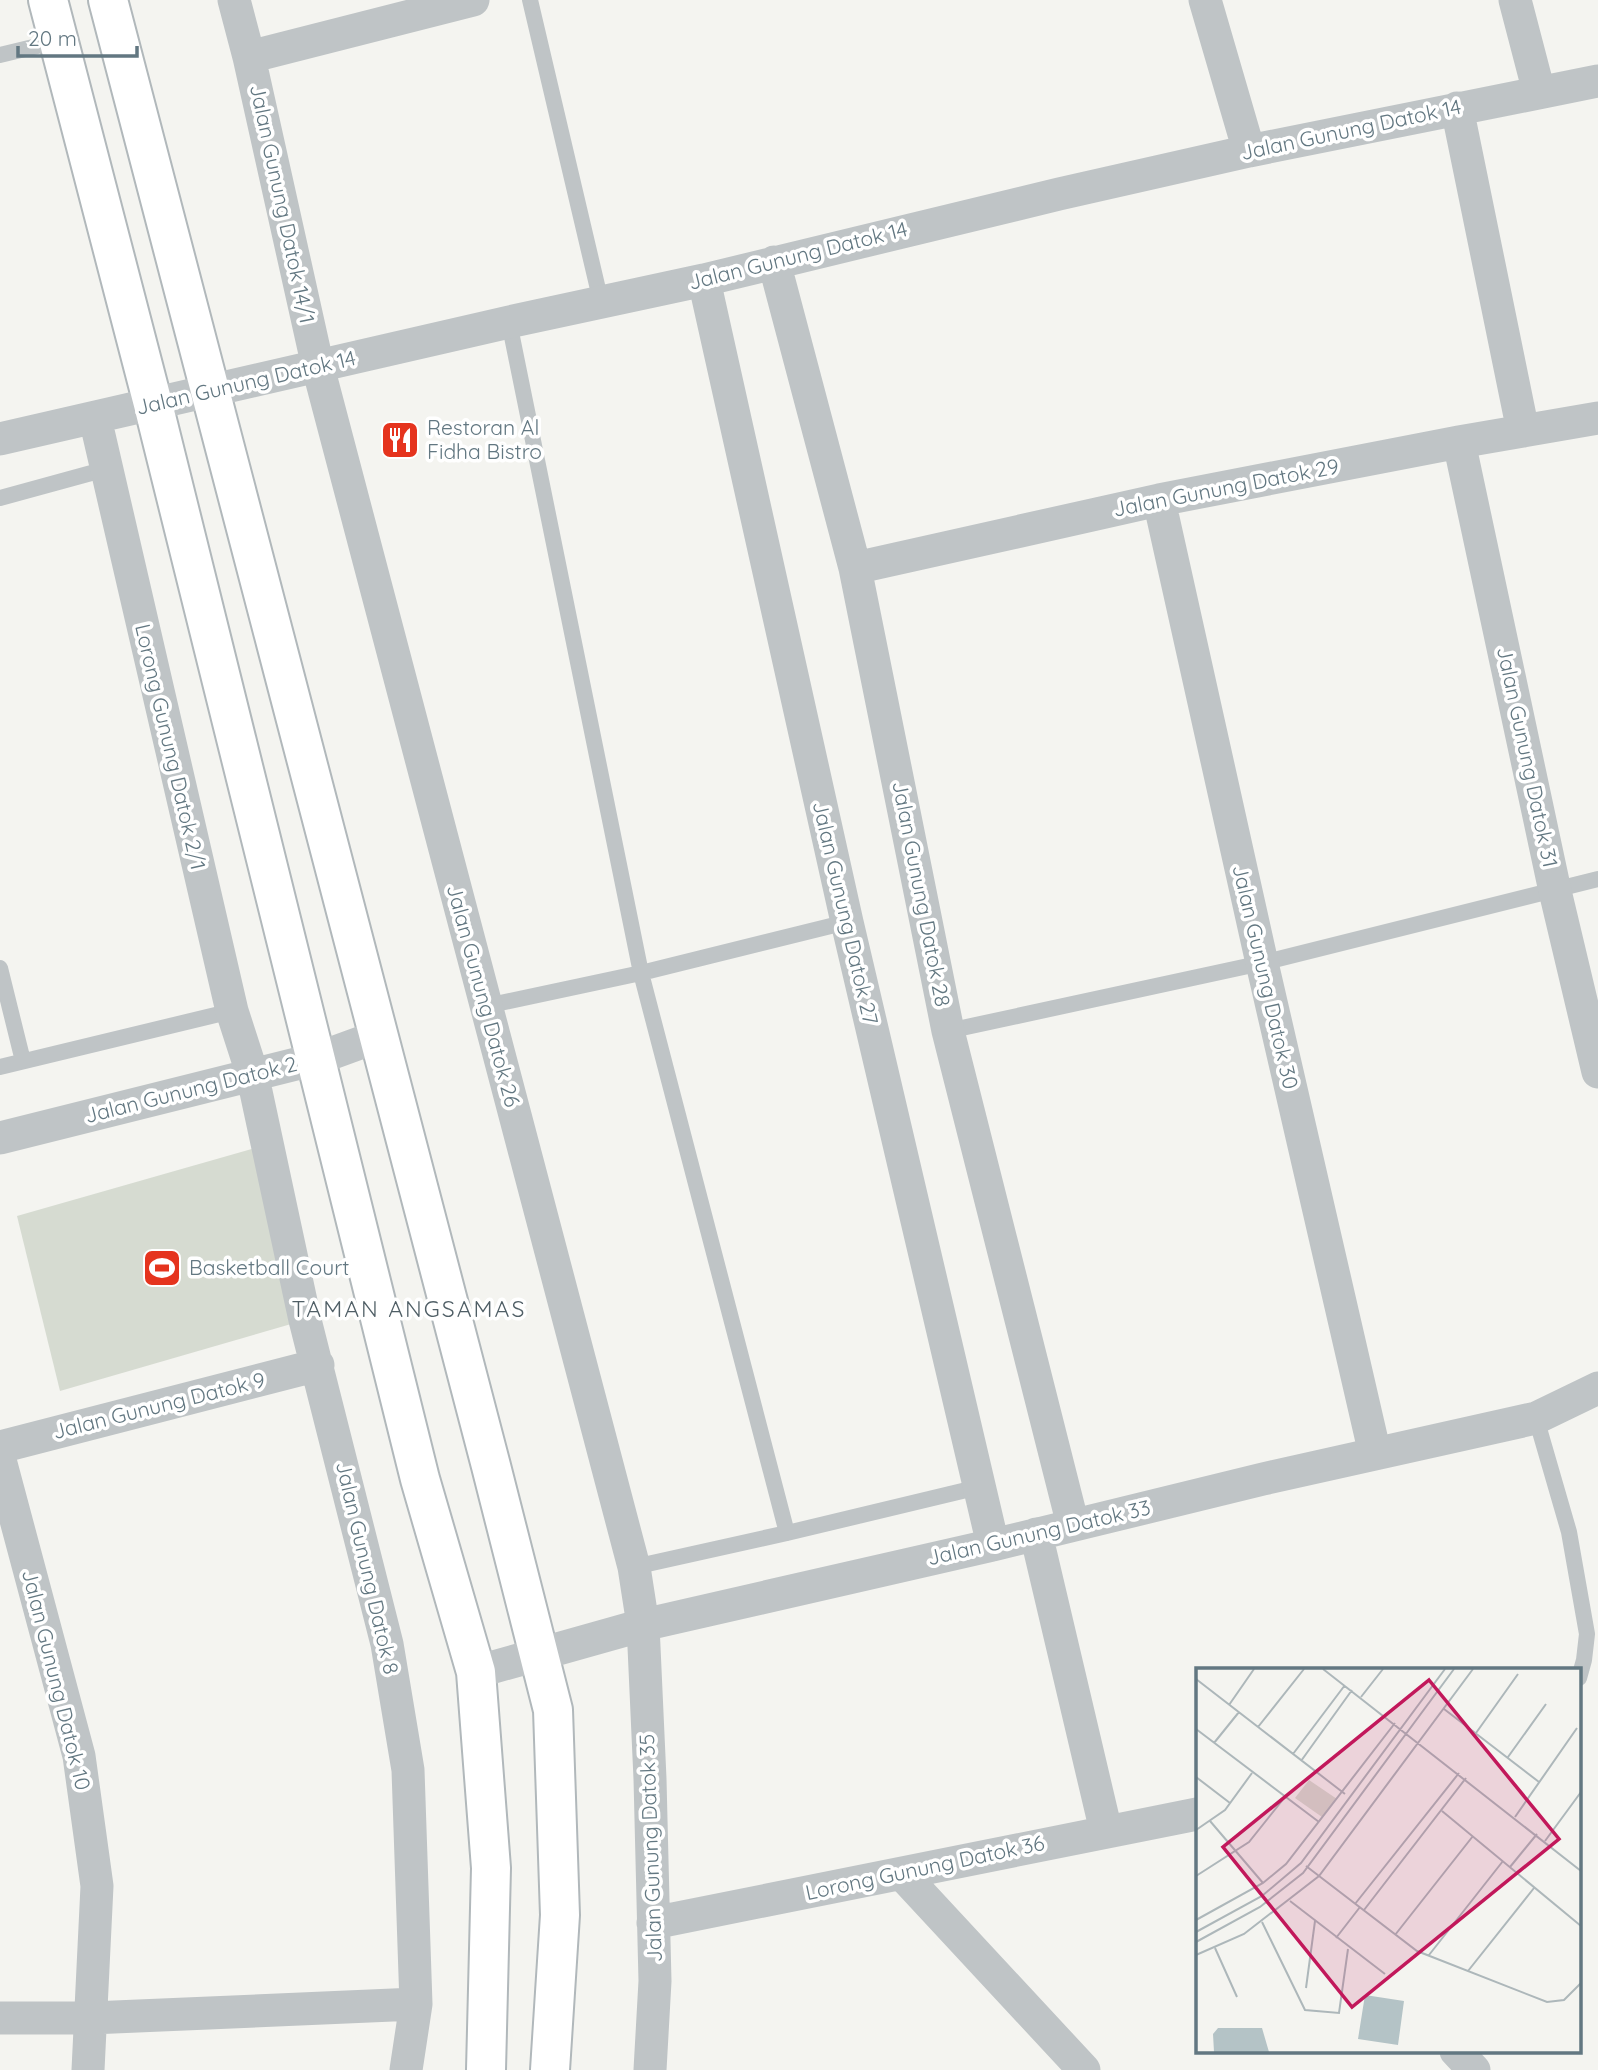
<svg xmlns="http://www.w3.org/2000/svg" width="1598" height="2070" viewBox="0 0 1598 2070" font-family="Quicksand,sans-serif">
	<rect width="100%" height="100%" fill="#f4f4f0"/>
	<path fill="#d6dbd1" d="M269,1144L305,1320L60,1391L17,1216Z"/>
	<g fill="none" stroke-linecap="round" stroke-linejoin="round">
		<defs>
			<path id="secondary" d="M48,0L153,404L420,1479L476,1672L491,1868L486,2070
				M108,0L491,1466L553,1710L560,1915L550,2070"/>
		</defs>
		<use href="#secondary" stroke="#b1b8bb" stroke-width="42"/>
		<path stroke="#bfc4c6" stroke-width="16" d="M530,0L601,302
			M0,55L58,41
			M509,322L641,973L787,1533
			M0,498L106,469
			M0,968L23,1061
			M486,1006L641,973L847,922
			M948,1031L1262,963L1598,879
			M0,1067L232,1011
			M1536,1418L1569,1532L1587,1634L1584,1660L1579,1678
			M634,1567L787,1533L979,1487"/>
		<path stroke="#bfc4c6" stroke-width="33" d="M234,0L249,57L318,367L634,1567L643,1625L650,1779L655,1981L650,2070
			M1205,0L1249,151
			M1515,0L1539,92
			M249,57L473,0
			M1457,108L1523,431
			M774,262L855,568L948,1031L1073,1525
			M704,280L847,922L993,1545
			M95,418L232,1011L252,1073L305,1320L387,1644L408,1770L416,2004L406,2070
			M0,439L509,322L704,280L1059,194L1249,151L1598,81
			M1459,442L1555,891L1598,1072
			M1159,500L1262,963L1375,1454
			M855,568L1159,500L1459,442L1598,418
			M0,1138L316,1059L379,1036
			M0,1447L318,1365
			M0,1460L79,1756L97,1886L88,2070
			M1036,1534L1106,1831
			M476,1672L643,1625L993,1545L1263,1479L1536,1418L1598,1388
			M902,1874L1084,2070
			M653,1923L1197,1814
			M0,2018H91L416,2004
			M1456,2051L1474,2070"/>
		<use href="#secondary" stroke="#fff" stroke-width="38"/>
	</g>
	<defs>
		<symbol id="restaurant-square" viewBox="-11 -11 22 22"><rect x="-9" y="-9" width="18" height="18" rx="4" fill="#e5341e" stroke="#fff"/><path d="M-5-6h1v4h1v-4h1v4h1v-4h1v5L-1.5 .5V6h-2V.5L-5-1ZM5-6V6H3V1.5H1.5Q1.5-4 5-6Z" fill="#fff"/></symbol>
		<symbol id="stadium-square" viewBox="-11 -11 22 22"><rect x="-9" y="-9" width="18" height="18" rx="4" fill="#e5341e" stroke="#fff"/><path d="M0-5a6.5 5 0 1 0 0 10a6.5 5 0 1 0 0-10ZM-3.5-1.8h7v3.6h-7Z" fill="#fff"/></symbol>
	</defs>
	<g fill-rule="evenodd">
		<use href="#restaurant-square" x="378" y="418" width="44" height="44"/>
		<use href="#stadium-square" x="140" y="1246" width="44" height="44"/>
	</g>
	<g text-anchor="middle" stroke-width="7" stroke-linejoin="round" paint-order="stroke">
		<g font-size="21" fill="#627781" stroke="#fff">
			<text transform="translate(1351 130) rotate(-12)" y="7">Jalan Gunung Datok 14</text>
			<text transform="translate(282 204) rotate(78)" y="7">Jalan Gunung Datok 14/1</text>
			<text transform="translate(798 256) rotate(-14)" y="7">Jalan Gunung Datok 14</text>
			<text transform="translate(246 383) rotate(-13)" y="7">Jalan Gunung Datok 14</text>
			<text transform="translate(1226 488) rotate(-11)" y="7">Jalan Gunung Datok 29</text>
			<text transform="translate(170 747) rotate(77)" y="7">Lorong Gunung Datok 2/1</text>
			<text transform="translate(1527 757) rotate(78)" y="7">Jalan Gunung Datok 31</text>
			<text transform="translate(921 894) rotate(79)" y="7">Jalan Gunung Datok 28</text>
			<text transform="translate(845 913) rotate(77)" y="7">Jalan Gunung Datok 27</text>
			<text transform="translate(1265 977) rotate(77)" y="7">Jalan Gunung Datok 30</text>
			<text transform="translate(483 996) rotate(75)" y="7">Jalan Gunung Datok 26</text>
			<text transform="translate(191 1090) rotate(-14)" y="7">Jalan Gunung Datok 2</text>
			<text transform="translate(159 1406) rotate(-14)" y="7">Jalan Gunung Datok 9</text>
			<text transform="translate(1039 1533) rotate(-13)" y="7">Jalan Gunung Datok 33</text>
			<text transform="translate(367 1568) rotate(77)" y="7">Jalan Gunung Datok 8</text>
			<text transform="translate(56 1680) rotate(76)" y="7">Jalan Gunung Datok 10</text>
			<text transform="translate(651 1848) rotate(-92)" y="7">Jalan Gunung Datok 35</text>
			<text transform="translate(925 1868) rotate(-12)" y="7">Lorong Gunung Datok 36</text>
		</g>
		<g font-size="21" fill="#627781" stroke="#fff" text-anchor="start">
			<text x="427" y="435">Restoran Al<tspan x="427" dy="24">Fidha Bistro</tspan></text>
			<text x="189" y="1275">Basketball Court</text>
		</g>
		<g font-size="23" letter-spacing="2" fill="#505f66" stroke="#fff">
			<text x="409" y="1317">TAMAN ANGSAMAS</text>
		</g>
	</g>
	<g transform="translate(1196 1668)">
		<rect width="385" height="385" fill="#f4f4f0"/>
		<path d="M113,112L141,131L126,149L99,130Z" fill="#d6dbd1"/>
		<path d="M169,327L208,333L202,377L162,371ZM22,360H66L73,384H18L17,366Z" fill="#b4c3c6"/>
		<path fill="none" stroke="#adb7ba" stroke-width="2" d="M127,1L385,203M0,11L149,126M165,29L187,1M33,37L58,1M248,41L343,114M62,59L108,1M0,61L123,154M280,65L322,6M18,75L43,44M97,86L149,17M312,89L350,36M105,93L156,22M0,109L34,135M246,143L385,258M319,149L381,60M14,153L67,215M0,162L29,142L56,105M349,173L385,124M110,198L221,283L351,334L368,332L385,315M314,199L341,166M0,208L53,174L89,129M94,233L189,306M159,236L263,105M168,242L270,110M0,252L67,215L90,196L199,55M66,254L109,342L143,345L152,281M0,264L66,228L105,195L249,1M199,267L277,168M140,270L164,239M0,274L64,239L107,205L258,1M19,280L41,329M0,287L48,266L123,208L277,1M233,287L307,193M272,303L338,220M110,320L119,253"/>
		<path fill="#c2185b" fill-opacity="0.15" stroke="#c2185b" stroke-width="3.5" d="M233,12L363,171L156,339L27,179Z"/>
		<rect width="385" height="385" fill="none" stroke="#627781" stroke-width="3.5"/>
	</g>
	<path d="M18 46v10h119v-10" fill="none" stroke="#627781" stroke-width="3.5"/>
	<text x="28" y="46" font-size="21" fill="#627781" stroke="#ffffff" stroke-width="5" paint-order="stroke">20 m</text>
</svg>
